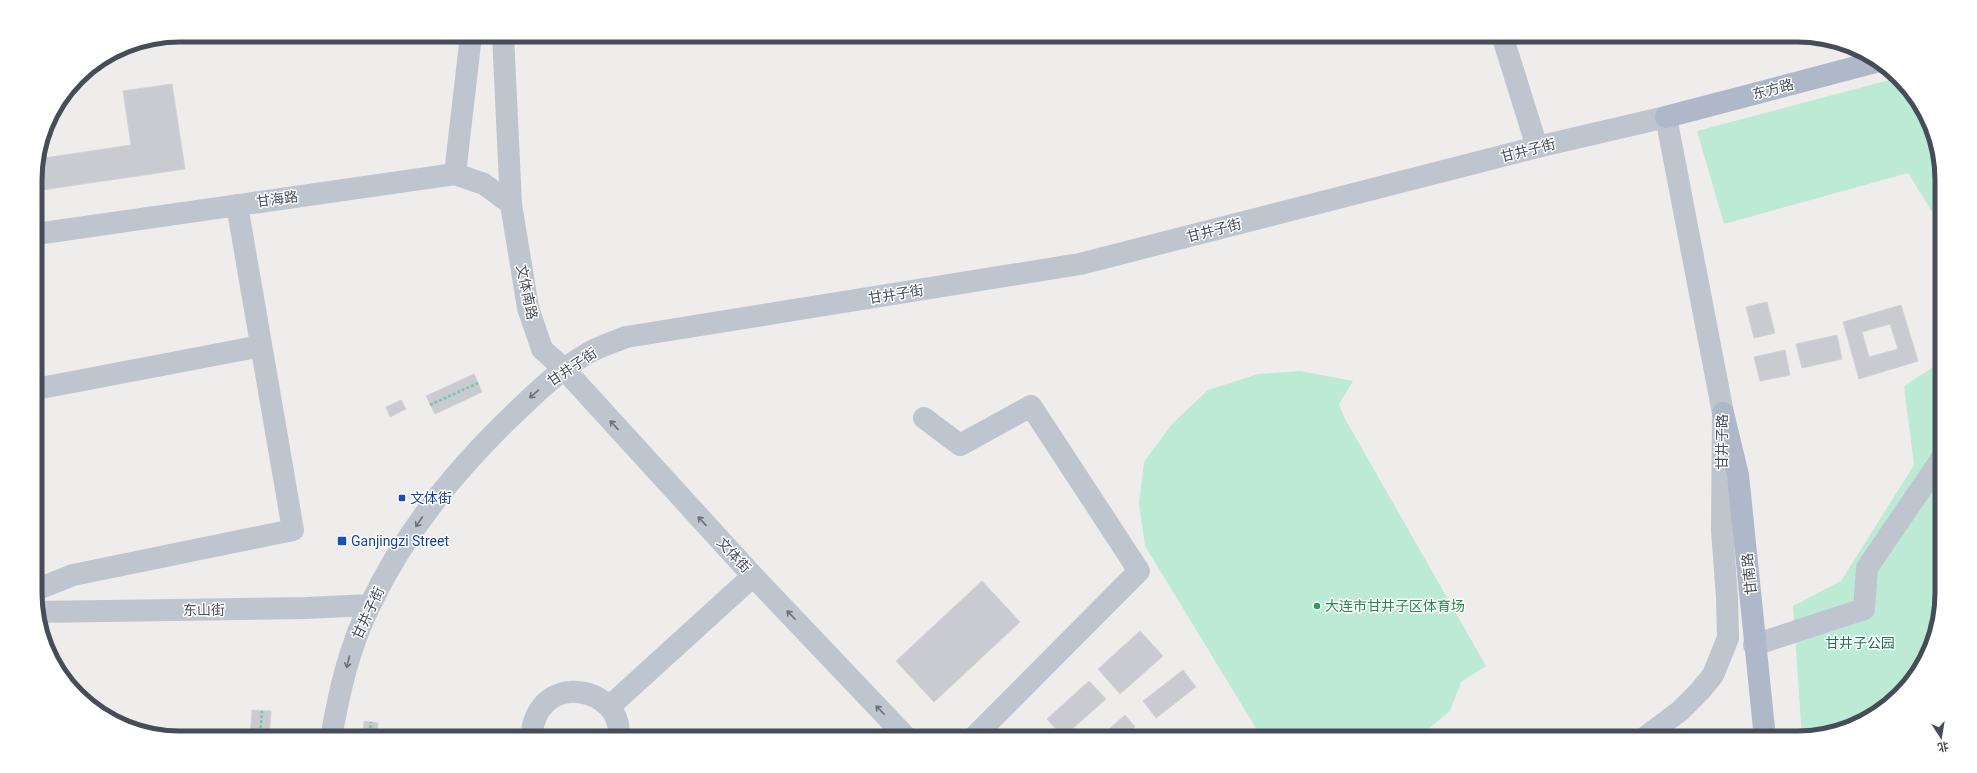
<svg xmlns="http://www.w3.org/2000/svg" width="1977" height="773" viewBox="0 0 1977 773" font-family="Roboto,'Noto Sans SC',sans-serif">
	<rect width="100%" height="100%" fill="#efecec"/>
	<path fill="#bdead4" d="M1897,78L1912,91L1941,161V226L1908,173L1724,224L1697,131Z
		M1941,362L1942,593L1934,640L1912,681L1885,708L1844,730L1802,738L1793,606L1841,581L1914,465L1904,386Z
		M1300,371L1353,381L1339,404L1344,417L1486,666L1461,682L1450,711L1417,738H1262L1145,546L1139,503L1144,462L1172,424L1208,390L1258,374Z"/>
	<path fill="#cacbd1" stroke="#d1d2d7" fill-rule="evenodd" d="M172,84L185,169L35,191V170L38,159L131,145L123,91Z
		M1767,302L1775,333L1754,338L1746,307Z
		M1901,305L1918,361L1859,379L1843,322ZM1890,324L1898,349L1869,357L1862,332Z
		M1837,335L1842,359L1802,368L1796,344Z
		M1785,350L1790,375L1760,381L1754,357Z
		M474,374L482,392L435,414L426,396Z
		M401,400L406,409L390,417L386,407Z
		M982,581L1020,622L934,702L896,661Z
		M1140,631L1163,656L1120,694L1098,669Z
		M1183,670L1196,687L1156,718L1143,701Z
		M1089,681L1106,699L1063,737L1047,719Z
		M252,710L271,711L269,738H250Z
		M1125,715L1135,727L1128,733L1132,738H1099Z
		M364,721L378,723L376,738H363Z"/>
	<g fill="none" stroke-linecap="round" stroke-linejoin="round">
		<path stroke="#78c5a9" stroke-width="2.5" stroke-dasharray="3 2" stroke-linecap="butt" d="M430,405L478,383
			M260,738L262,711
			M369,738L371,722"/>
		<path stroke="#bec5ce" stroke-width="22" d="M503,35L511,204L528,308L542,349L565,370L753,576L907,738
			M1502,35L1537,147
			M455,174L471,35
			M36,234L455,174L484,184L511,204
			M36,389L261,346
			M924,418L960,445L1031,406L1139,571L973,738
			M38,589L73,575L293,530L237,205
			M38,612L306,608L369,605
			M1754,645L1864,609L1867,568L1942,458
			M609,707L753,576
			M331,738C339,693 349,647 370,605C405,531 458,467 517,411C539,390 563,367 590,352C601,346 614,342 626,337L1080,264L1537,147L1666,117L1723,413L1722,530L1727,598L1728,638L1713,675L1700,691L1680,711L1644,738
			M531,738C537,665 627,689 618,738"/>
		<path stroke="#aeb8c9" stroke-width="22" d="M1666,117L1879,61
			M1723,413L1738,475L1765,738"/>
	</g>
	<defs><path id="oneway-shaft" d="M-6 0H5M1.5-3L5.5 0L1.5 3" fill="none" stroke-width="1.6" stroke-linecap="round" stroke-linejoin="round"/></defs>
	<g stroke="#6a717b">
		<use href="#oneway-shaft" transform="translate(534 394) rotate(139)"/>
		<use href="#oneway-shaft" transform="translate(614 425) rotate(-133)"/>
		<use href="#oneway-shaft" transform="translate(702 521) rotate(-133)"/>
		<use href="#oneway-shaft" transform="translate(419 522) rotate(124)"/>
		<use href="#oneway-shaft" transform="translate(791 615) rotate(-134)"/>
		<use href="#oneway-shaft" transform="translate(348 662) rotate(104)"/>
		<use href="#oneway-shaft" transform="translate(880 710) rotate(-134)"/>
	</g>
	<g fill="#1a4fb4" stroke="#fff" stroke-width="1.5">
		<rect x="398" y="494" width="8" height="8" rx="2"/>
		<rect x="337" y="536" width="10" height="10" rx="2"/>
	</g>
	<circle fill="#2e9e5b" stroke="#fff" stroke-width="1.5" cx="1317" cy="606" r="4"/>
	<g text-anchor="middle" stroke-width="3" stroke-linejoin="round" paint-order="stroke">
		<g font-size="14" fill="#464d58" stroke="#fff">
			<text transform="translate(1773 89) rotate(-15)" y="5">东方路</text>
			<text transform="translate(1528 150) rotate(-14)" y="5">甘井子街</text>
			<text transform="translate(277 199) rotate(-8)" y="5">甘海路</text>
			<text transform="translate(1214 230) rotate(-14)" y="5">甘井子街</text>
			<text transform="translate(527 292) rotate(78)" y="5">文体南路</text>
			<text transform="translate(896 294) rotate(-9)" y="5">甘井子街</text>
			<text transform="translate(572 367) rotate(-34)" y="5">甘井子街</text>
			<text transform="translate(1722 442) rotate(-90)" y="5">甘井子路</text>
			<text transform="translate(734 555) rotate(47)" y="5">文体街</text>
			<text transform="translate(1749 574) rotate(-96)" y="5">甘南路</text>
			<text transform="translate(204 610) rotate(-1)" y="5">东山街</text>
			<text transform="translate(368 613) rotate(-65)" y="5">甘井子街</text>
		</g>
		<g font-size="14" fill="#164399" stroke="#fff" text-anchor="start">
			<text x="410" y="503">文体街</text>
			<text x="351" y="546">Ganjingzi Street</text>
		</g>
		<g font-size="14" fill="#27864d" stroke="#fff" text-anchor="start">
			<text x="1325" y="611">大连市甘井子区体育场</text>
		</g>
		<g font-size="14" fill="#1d7353" stroke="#fff">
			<text x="1860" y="648">甘井子公园</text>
		</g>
	</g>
	<path d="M0 0H1977V773H0ZM180 42H1797A138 138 0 0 1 1935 180V593A138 138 0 0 1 1797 731H180A138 138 0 0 1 42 593V180A138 138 0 0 1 180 42Z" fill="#fff" fill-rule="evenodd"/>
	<path fill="none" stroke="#464d58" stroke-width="5" d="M180 42H1797A138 138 0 0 1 1935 180V593A138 138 0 0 1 1797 731H180A138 138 0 0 1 42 593V180A138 138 0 0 1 180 42Z"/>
	<g transform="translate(1941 737) rotate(168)" stroke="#ffffff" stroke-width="3" paint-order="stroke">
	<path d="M0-3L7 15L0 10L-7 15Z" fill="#464d58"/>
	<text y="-6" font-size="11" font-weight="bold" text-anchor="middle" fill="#464d58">北</text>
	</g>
</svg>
